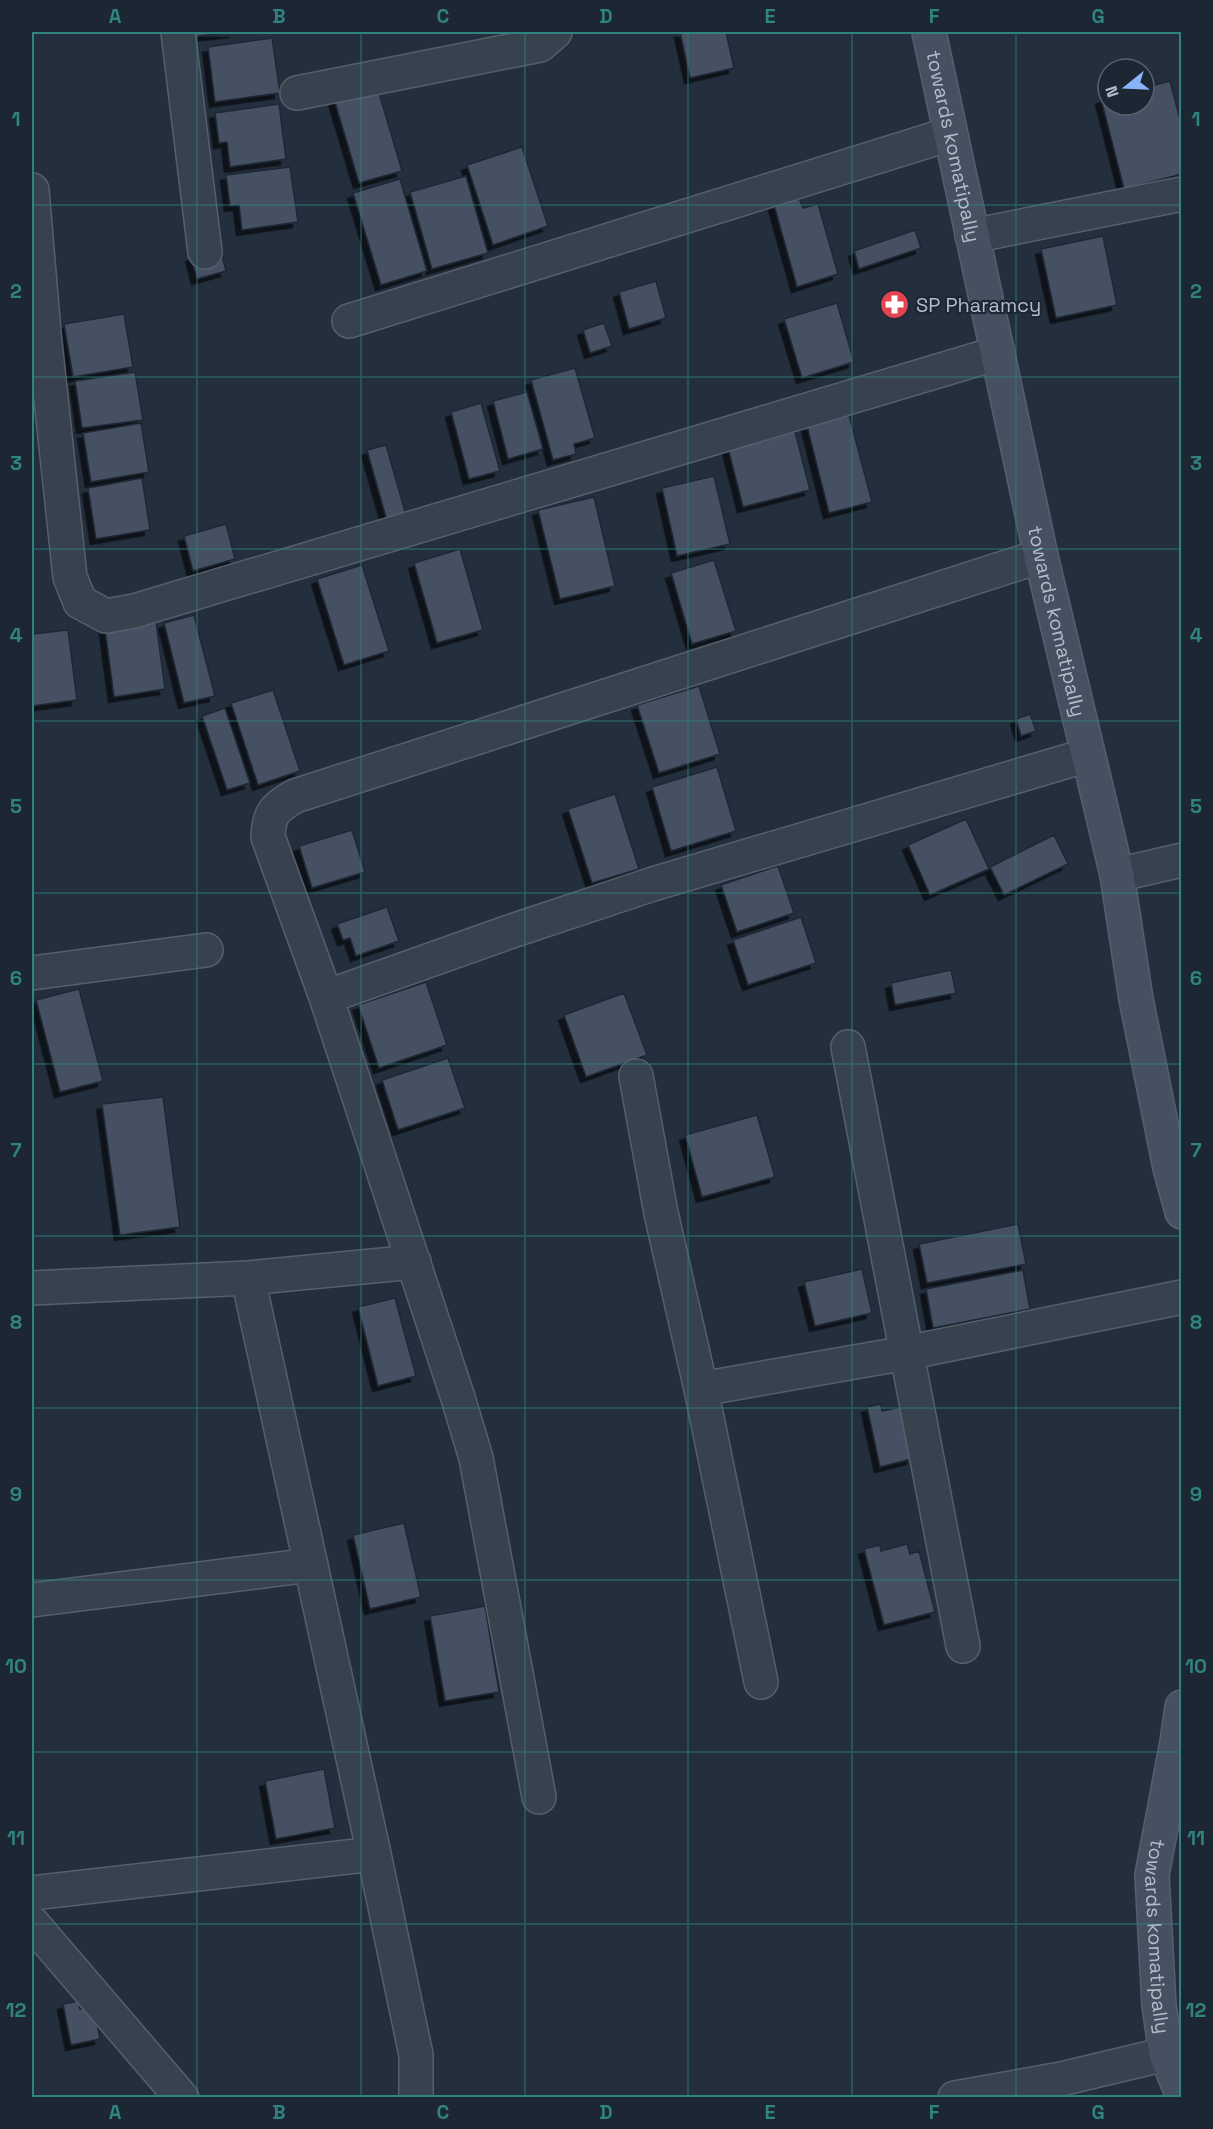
<svg xmlns="http://www.w3.org/2000/svg" width="1213" height="2129" viewBox="0 0 1213 2129" font-family="'Space Grotesk',sans-serif">
	<defs>
		<filter id="shadow"><feDropShadow dx="-5.5" dy="5.5" stdDeviation="0" flood-color="#0009"/></filter>
	</defs>
	<rect width="100%" height="100%" fill="#242f3e"/>
	<path fill="#455162" stroke="#1f2835" stroke-width="1.5" filter="url(#shadow)" d="M188,32H235L189,37Z
		M680,32H726L734,68L690,78Z
		M272,38L280,93L215,102L208,47Z
		M1170,81L1182,127V174L1124,189L1101,99L1108,97V105H1144V88Z
		M377,86L402,171L359,183L334,99Z
		M279,104L286,159L230,167L227,142L219,143L215,113Z
		M522,147L548,226L493,245L467,165Z
		M290,167L298,222L242,230L239,205L230,206L226,175Z
		M466,176L488,253L432,269L410,192Z
		M400,179L427,271L381,285L353,193Z
		M799,198L803,208L818,204L838,274L797,287L774,205Z
		M915,230L921,248L859,269L854,251Z
		M1103,236L1117,305L1056,318L1041,249Z
		M220,248L226,271L197,279L191,256Z
		M656,281L666,318L629,329L619,292Z
		M837,303L854,362L802,378L784,319Z
		M124,314L133,367L73,377L64,324Z
		M604,323L612,346L590,353L583,330Z
		M575,368L595,438L574,444L576,454L553,460L531,380Z
		M135,372L143,420L82,428L75,381Z
		M527,392L543,449L508,459L493,401Z
		M481,403L500,471L469,479L451,412Z
		M849,415L872,502L829,513L807,426Z
		M141,423L149,472L91,482L83,433Z
		M793,424L810,490L743,507L726,440Z
		M386,445L406,515L387,521L367,450Z
		M714,476L730,544L677,556L662,488Z
		M142,478L150,530L96,539L88,488Z
		M594,497L615,586L560,599L538,510Z
		M226,524L235,559L193,571L184,536Z
		M460,549L483,630L437,643L414,563Z
		M714,560L736,631L692,644L671,573Z
		M362,565L389,651L344,665L317,579Z
		M194,615L215,696L184,703L164,623Z
		M156,622L165,689L114,697L105,629Z
		M68,630L77,700L32,706V634Z
		M699,686L720,754L659,773L637,705Z
		M273,690L300,771L258,785L231,703Z
		M225,708L250,783L227,790L202,716Z
		M1030,714L1036,731L1021,736L1016,719Z
		M717,767L736,831L671,851L652,787Z
		M615,794L639,869L592,883L568,809Z
		M966,819L989,869L930,895L908,845Z
		M352,830L365,872L312,888L299,846Z
		M1054,835L1068,864L1004,895L990,867Z
		M778,866L794,913L737,932L721,885Z
		M387,907L399,941L356,956L350,938L343,940L337,924Z
		M801,917L816,963L748,985L733,940Z
		M951,970L956,993L895,1005L891,983Z
		M426,982L447,1045L379,1068L358,1005Z
		M79,989L103,1081L60,1092L36,1000Z
		M624,993L647,1055L586,1077L564,1015Z
		M448,1058L465,1108L398,1130L382,1080Z
		M163,1097L180,1227L120,1235L102,1104Z
		M757,1115L775,1177L702,1197L685,1135Z
		M1018,1224L1026,1264L927,1283L919,1244Z
		M862,1269L872,1313L815,1326L804,1282Z
		M1023,1270L1030,1309L933,1328L926,1289Z
		M395,1298L416,1376L378,1386L358,1307Z
		M881,1404L882,1411L901,1407L912,1459L880,1467L867,1407Z
		M404,1523L421,1597L370,1609L353,1535Z
		M907,1544L910,1554L919,1551L935,1612L884,1625L864,1549L880,1545L881,1551Z
		M485,1606L499,1692L445,1701L430,1616Z
		M324,1769L335,1828L276,1839L265,1781Z
		M78,2001L80,2009L94,2006L100,2039L71,2045L63,2004Z"/>
	<g fill="none" stroke-linecap="round" stroke-linejoin="round">
		<defs>
			<path id="street" d="M178,32L205,252
				M297,93L540,45L555,32
				M32,190L44,333L70,577L80,602L106,616L134,611L998,353
				M972,236L1182,194
				M349,321L950,134
				M1117,875L1182,860
				M32,973L206,950
				M326,997L509,932L653,884L1088,755
				M848,1047L963,1646
				M636,1076L661,1213L701,1389
				M414,1262L248,1278L374,1854L416,2055V2098
				M32,1288L248,1278
				M32,1600L311,1565
				M761,1682L701,1389L906,1353L1182,1297
				M539,1797L476,1458L458,1398L326,997L268,837C269,812 275,808 295,796L1041,556
				M32,1893L374,1854
				M32,1923L182,2098
				M955,2098L1061,2079L1166,2054"/>
			<g id="secondary">
				<path id="s1" d="M929,32L1041,556L1117,875L1136,999L1170,1168L1182,1212"/>
				<path id="s2" d="M1182,1707L1177,1742L1152,1875L1159,2005L1166,2054L1182,2094"/>
			</g>
		</defs>
		<use href="#street" stroke="#565f6c" stroke-width="36"/>
		<use href="#secondary" stroke="#565f6c" stroke-width="36"/>
		<use href="#street" stroke="#38414e" stroke-width="33"/>
		<use href="#secondary" stroke="#465061" stroke-width="33"/>
	</g>
	<path fill="none" stroke="#308480" stroke-width="1.5" stroke-opacity="0.55" d="M197,32V2098M361,32V2098M525,32V2098M688,32V2098M852,32V2098M1016,32V2098M32,205H1182M32,377H1182M32,549H1182M32,721H1182M32,893H1182M32,1064H1182M32,1236H1182M32,1408H1182M32,1580H1182M32,1752H1182M32,1924H1182"/>
	<defs>
		<symbol id="pharmacy-disc" viewBox="-11 -11 22 22"><circle r="9.5" fill="#e0444e" stroke="#1d2633"/><path d="M-2-6h4v4h4v4h-4v4h-4v-4h-4v-4h4Z" fill="#fff"/></symbol>
	</defs>
	<g fill-rule="evenodd">
		<use href="#pharmacy-disc" x="878" y="288" width="33" height="33"/>
	</g>
	<g text-anchor="middle" stroke-width="4.5" stroke-linejoin="round" paint-order="stroke">
		<g font-size="20" fill="#b4bcc9" stroke="#1d2633">
			<text dy="7" stroke="none"><textPath href="#s1" startOffset="117">towards komatipally</textPath></text>
			<text dy="7" stroke="none"><textPath href="#s1" startOffset="603">towards komatipally</textPath></text>
			<text dy="7" stroke="none"><textPath href="#s2" startOffset="232">towards komatipally</textPath></text>
		</g>
		<g font-size="20" fill="#b4bcc9" stroke="#1d2633" text-anchor="start">
			<text x="916" y="312">SP Pharamcy</text>
		</g>
	</g>
	<rect width="1213" height="2129" fill="none" stroke="#1d2633" stroke-width="66"/>
	<g transform="translate(1126 87) rotate(252)"><circle r="28" fill="#1d2633" stroke="#59626f" stroke-width="1.5"/>
	<path d="M0-4.5L10 22L0 15L-10 22Z" fill="#8ab4f8"/>
	<text y="-9" font-size="16" font-weight="bold" text-anchor="middle" fill="#b4bcc9">N</text>
	</g>
	<rect x="33" y="33" width="1147" height="2063" fill="none" stroke="#308480" stroke-width="2"/>
	<g font-size="20" text-anchor="middle" font-weight="bold" fill="#308480">
		<text x="115" y="23">A</text>
		<text x="279" y="23">B</text>
		<text x="443" y="23">C</text>
		<text x="606" y="23">D</text>
		<text x="770" y="23">E</text>
		<text x="934" y="23">F</text>
		<text x="1098" y="23">G</text>
		<text x="16" y="126">1</text>
		<text x="1196" y="126">1</text>
		<text x="16" y="298">2</text>
		<text x="1196" y="298">2</text>
		<text x="16" y="470">3</text>
		<text x="1196" y="470">3</text>
		<text x="16" y="642">4</text>
		<text x="1196" y="642">4</text>
		<text x="16" y="813">5</text>
		<text x="1196" y="813">5</text>
		<text x="16" y="985">6</text>
		<text x="1196" y="985">6</text>
		<text x="16" y="1157">7</text>
		<text x="1196" y="1157">7</text>
		<text x="16" y="1329">8</text>
		<text x="1196" y="1329">8</text>
		<text x="16" y="1501">9</text>
		<text x="1196" y="1501">9</text>
		<text x="16" y="1673">10</text>
		<text x="1196" y="1673">10</text>
		<text x="16" y="1845">11</text>
		<text x="1196" y="1845">11</text>
		<text x="16" y="2017">12</text>
		<text x="1196" y="2017">12</text>
		<text x="115" y="2119">A</text>
		<text x="279" y="2119">B</text>
		<text x="443" y="2119">C</text>
		<text x="606" y="2119">D</text>
		<text x="770" y="2119">E</text>
		<text x="934" y="2119">F</text>
		<text x="1098" y="2119">G</text>
	</g>
</svg>
